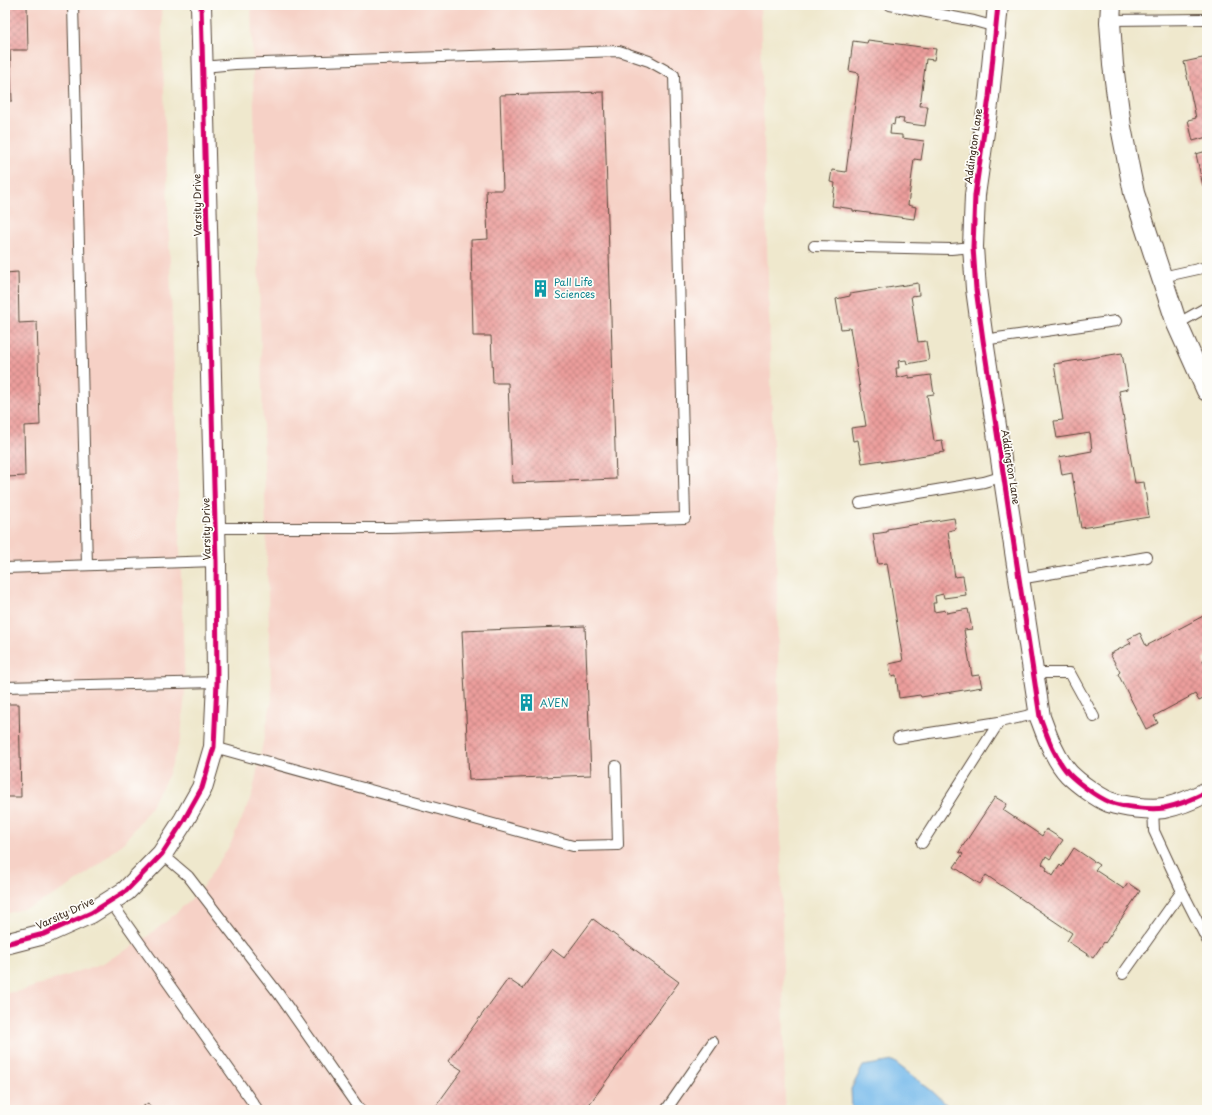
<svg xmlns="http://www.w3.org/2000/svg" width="1212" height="1115" viewBox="0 0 1212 1115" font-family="'Playpen Sans',sans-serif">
	<defs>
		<pattern id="building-cross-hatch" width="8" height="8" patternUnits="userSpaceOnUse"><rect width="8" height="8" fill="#ec9e9c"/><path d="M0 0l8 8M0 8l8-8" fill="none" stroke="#c0817f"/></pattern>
	</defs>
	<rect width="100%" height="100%" fill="#fdfcf7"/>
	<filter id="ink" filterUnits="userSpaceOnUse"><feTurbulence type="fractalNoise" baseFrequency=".025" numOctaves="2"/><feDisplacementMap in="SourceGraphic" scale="8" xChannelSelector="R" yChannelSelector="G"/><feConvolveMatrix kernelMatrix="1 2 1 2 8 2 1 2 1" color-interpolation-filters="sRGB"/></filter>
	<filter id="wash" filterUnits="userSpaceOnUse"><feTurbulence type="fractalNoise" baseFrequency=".012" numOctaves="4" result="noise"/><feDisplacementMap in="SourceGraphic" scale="16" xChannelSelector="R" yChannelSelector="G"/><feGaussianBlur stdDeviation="0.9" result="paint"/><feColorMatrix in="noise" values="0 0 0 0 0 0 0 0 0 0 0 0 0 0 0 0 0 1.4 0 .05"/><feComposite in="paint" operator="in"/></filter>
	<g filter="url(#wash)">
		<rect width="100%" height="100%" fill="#efe8cd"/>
		<path fill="#f6d1c6" d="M5,5H161L185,692L181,737L168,776L150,808L125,841L97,866L65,889L33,906L5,914Z
			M251,5H760L777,584L785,1110H5V993L21,991L103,963L139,943L168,920L199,892L230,845L252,795L272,699L268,599Z"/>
		<path fill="#74b9eb" stroke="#587284" d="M893,1061L932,1091L952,1110H852L851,1089L863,1066Z"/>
		<g id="blocks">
			<path fill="url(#building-cross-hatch)" d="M5,5H27L28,50H10L12,101H5Z
				M868,40L936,49L934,60L926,59L920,106H928L925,126L903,123L904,119L895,118L894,125L891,124L890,134L902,135V138L924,141L921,160L914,159L908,205L916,207L914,219L853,211V209L832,206L835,183L830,182L832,170L846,172L859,73L849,71L853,41L867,43Z
				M1207,57V137L1193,141L1188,120L1196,118L1184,62Z
				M604,92L616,479L512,483L508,383H493L491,336H473L471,240L488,239L486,190H503L500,95Z
				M1207,151V185L1203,186L1196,154Z
				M18,272L19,323L37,322L40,425L24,426L25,476L7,477L8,524H5V273Z
				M918,283L919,295L911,296L918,342L926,341L929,360L907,364L906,360L898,361L899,368H896L897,378L909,375V378L931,375L934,394L927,395L934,441L942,440L944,452L883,462L882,460L862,463L858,440L853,441L851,428L866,426L850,328L841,329L836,299L850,296V294Z
				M1122,353L1128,389L1119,391L1135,483L1144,482L1149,517L1081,528L1072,473L1062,475L1059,457L1092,451L1090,433L1057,438L1054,421L1063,420L1054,364Z
				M954,518L956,529L948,531L955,577L963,576L966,595L944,598L943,594L935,596L936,603H933L934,612L946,610L947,613L968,609L972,629L964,630L972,676L979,675L982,687L921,697L920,695L899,698L896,675L891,676L889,664L903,661L887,563L878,564L873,534L887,532V529Z
				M1207,614V658L1203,660L1207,668L1206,672L1207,674V697L1199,701L1195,694L1154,716L1158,723L1146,729L1118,674L1120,672L1110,654L1131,643L1128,639L1140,633L1146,646Z
				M585,626L591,775L469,780L462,631Z
				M5,704H19L21,797H5Z
				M995,797L1007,804L1003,810L1042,836L1046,829L1063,840L1050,859L1046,856L1042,864L1047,868L1046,870L1053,876L1060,865L1062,867L1074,848L1099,865L1095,870L1124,889L1128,883L1140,891L1105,943L1104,942L1093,958L1067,941L1072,933L986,875L980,884L954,867L963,854L959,852Z
				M593,919L679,982L585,1110H433L462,1070L448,1061L508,979L523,989L552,949L564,958Z
				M148,1103L152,1110H138Z"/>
		</g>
	</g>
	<g filter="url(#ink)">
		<use href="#blocks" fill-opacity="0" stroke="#564638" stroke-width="1"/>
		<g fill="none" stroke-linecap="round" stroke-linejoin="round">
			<defs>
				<path id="lane" d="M73,5L87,565
					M890,5L974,21L996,27
					M1110,20L1207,19
					M203,67L235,64L619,51L649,61L674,75L685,518L390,528H215
					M814,246L951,249L973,247
					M1162,277L1207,267
					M1177,324L1207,307
					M983,340L1116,321
					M860,503L984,482L1004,476
					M5,568L216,561
					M1019,579L1147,557
					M1034,673H1070L1094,717
					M5,687L217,682
					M999,722L1039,713
					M898,738L999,722L922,843
					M214,747L573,846L618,845L616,766
					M1153,808L1154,831L1179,885L1207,940
					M162,854L188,876L278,993L360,1110
					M110,901L258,1110
					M1123,974L1182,891
					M666,1110L713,1042"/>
				<path id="street" d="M998,5L989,97L975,195L973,247L976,289L983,340L1040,717C1047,736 1055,759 1069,774C1078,783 1097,797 1109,802C1124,807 1149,810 1164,808C1179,805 1193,799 1207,792
					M1111,5L1110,22L1113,65L1121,127L1134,193L1177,324L1207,391
					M5,944L44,934L91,913L126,891L162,854L184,820L202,788L214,747L217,682L216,561L201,5"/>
			</defs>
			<use href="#lane" stroke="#564638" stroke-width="12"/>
			<use href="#street" stroke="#564638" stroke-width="22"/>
			<use href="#lane" stroke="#fff" stroke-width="10"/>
			<use href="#street" stroke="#fff" stroke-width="20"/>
			<defs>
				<path id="cycleway" d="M998,5L989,97L975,195L973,247L976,289L983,340L1040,717C1047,736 1055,759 1069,774C1078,783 1097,797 1109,802C1124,807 1149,810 1164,808C1179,805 1193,799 1207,792
					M5,944L44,934L91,913L126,891L162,854L184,820L202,788L214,747L217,682L216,561L201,5"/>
			</defs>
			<use href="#cycleway" stroke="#fdfcf7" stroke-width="8"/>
			<use href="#cycleway" stroke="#d6006c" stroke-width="5"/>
		</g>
	</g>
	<defs>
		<symbol id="building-bare" viewBox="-9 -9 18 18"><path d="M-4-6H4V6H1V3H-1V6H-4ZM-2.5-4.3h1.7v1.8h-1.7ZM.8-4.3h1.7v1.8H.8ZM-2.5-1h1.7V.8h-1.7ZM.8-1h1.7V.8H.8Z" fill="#0f9aa8" stroke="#fdfcf7" stroke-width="2.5" paint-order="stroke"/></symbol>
	</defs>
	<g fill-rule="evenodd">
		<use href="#building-bare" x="528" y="276" width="25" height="25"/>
		<use href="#building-bare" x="514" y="690" width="25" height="25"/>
	</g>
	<g text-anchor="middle" stroke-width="3.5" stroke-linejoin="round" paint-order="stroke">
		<g font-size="10" fill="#3b2a1e" stroke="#fdfcf7">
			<text transform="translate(973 146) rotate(-82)" y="4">Addington Lane</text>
			<text transform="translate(197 205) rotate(-91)" y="4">Varsity Drive</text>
			<text transform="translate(1011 467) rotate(81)" y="4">Addington Lane</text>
			<text transform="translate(206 529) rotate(-91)" y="4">Varsity Drive</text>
			<text transform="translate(65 913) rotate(-25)" y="4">Varsity Drive</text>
		</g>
		<g font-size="10" fill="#0d838f" stroke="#fdfcf7" text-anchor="start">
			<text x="554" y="286">Pall Life<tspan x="554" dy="12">Sciences</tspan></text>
			<text x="540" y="707">AVEN</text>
		</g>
	</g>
	<rect width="1212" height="1115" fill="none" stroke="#fdfcf7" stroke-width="20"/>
</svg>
